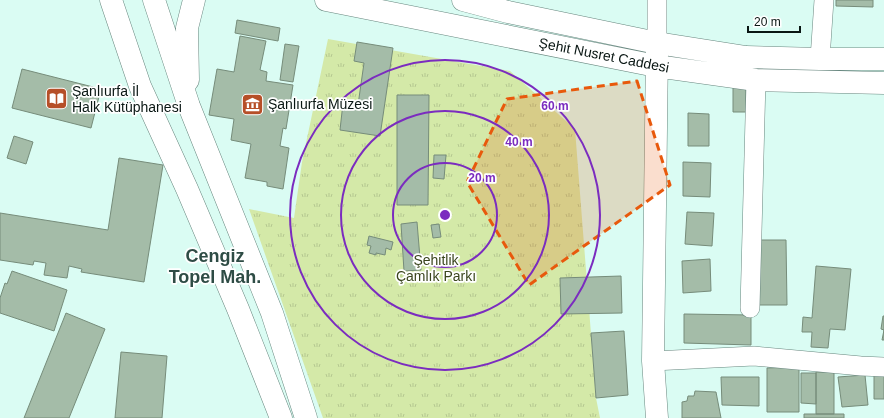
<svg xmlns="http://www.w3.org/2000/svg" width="884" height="418" viewBox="0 0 884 418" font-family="Helvetica,sans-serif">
	<defs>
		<pattern id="grass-tufts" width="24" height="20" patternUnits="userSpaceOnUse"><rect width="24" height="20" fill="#d4e9a8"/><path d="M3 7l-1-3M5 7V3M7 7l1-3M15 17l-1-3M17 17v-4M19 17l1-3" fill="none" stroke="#b5c790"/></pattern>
	</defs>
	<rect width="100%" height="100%" fill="#dafcf3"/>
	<path fill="url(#grass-tufts)" d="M328,39L510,71L575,129L596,398L600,418H323L249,209L294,218L302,162Z"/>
	<path fill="#a4bca8" stroke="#768c7a" d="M836,0H873V7L836,6Z
		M237,20L280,28L278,41L235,33Z
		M240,36L266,41L260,70L267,72L266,81L293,85L286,129L283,128L280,146L289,148L283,189L267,186V182L245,178L251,144L231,140L234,119L209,115L217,69L234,72Z
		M357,42L393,48L380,136L340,130L343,103L358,105L364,63L354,61Z
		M285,44L299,46L293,82L280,80Z
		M22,69L101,89L91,128L12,108Z
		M733,84H746V112H733Z
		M397,95H429L428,205H397Z
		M688,113L709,114V146H688Z
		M14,136L33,142L26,164L7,158Z
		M434,155H446L444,179L433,178Z
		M119,158L163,165L144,282L81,272L82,269L69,266L67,278L44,275L46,263L34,261L33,265L0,260V213L108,230Z
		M683,162L711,163L710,197L683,196Z
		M687,212L714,213L712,246L685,244Z
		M417,222L421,270L404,271L401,224Z
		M439,224L441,237L433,238L431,225Z
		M369,236L393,242L391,250L386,248L385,255L376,253V255L369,253L371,246L367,245Z
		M755,240H786L787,305H755Z
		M710,259L711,291L683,293L682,261Z
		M816,266L851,269L845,330L830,329L828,348L811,347L812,332H802L803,317L812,318Z
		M12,271L67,290L54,331L0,313V298L5,283L7,284Z
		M621,276L622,313L561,314L560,278Z
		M66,313L105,329L69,418H24Z
		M684,314L751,315V345L684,343Z
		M883,316H884V340H882L884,330L881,329Z
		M624,331L628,395L596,398L591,333Z
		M121,352L167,356L162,418H115Z
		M799,367V412H767V368Z
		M874,370H884V399H874Z
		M816,372H834V414H816Z
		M801,373H816V404L801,403Z
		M865,375L868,405L842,407L838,377Z
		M721,377H759V406L722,405Z
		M695,391L716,392L721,418H682V402L687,401L688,396H694Z
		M804,414H844V418H804Z"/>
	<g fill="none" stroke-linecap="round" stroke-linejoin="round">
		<defs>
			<path id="street" d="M657,43V0
				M820,59L824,0
				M750,308L756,80
				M653,361L754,356L861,366L884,367"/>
			<path id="secondary" d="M111,0L140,86L187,189L238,309L281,418
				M154,0L189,106L272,313L306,418
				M326,0L656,66L756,80L884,83
				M463,0L508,12L657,43L746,57L820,59H884
				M188,80L187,28L194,0
				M657,418L653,361L657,51"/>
		</defs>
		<use href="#street" stroke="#68877f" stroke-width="20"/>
		<use href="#secondary" stroke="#68877f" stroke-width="23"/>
		<use href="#street" stroke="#fff" stroke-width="19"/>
		<use href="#secondary" stroke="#fff" stroke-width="22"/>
	</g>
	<path fill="#e8590c" fill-opacity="0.2" stroke="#e8590c" stroke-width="3" stroke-dasharray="8 5" stroke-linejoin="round" d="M637,81L670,185L529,285L467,182L507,99Z"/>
	<g fill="none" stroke="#7b2cbf" stroke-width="2">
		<circle cx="445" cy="215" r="52"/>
		<circle cx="445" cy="215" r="104"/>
		<circle cx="445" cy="215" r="155"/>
	</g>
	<defs>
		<symbol id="library-square" viewBox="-11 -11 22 22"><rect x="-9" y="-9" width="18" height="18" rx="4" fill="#b64f28" stroke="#fff"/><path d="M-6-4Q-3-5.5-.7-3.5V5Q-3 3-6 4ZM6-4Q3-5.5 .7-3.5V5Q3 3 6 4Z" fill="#fff"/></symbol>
		<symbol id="museum-square" viewBox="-11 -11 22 22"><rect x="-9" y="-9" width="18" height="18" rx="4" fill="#b64f28" stroke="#fff"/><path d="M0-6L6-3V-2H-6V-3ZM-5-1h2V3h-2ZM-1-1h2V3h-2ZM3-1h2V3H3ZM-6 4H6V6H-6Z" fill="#fff"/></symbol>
	</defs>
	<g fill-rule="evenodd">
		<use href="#library-square" x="44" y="86" width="25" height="25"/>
		<use href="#museum-square" x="240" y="92" width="25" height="25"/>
	</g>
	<g text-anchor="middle" stroke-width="3.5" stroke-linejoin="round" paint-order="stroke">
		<g font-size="14" fill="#091613" stroke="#fff">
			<text transform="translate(604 55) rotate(11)" y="5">Şehit Nusret Caddesi</text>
		</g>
		<g font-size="14" fill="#091613" stroke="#fff" text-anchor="start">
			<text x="72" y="96">Şanlıurfa İl<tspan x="72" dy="16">Halk Kütüphanesi</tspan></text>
			<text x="268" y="109">Şanlıurfa Müzesi</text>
		</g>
		<g font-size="14" fill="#3a451d" stroke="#fff">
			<text x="436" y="265">Şehitlik<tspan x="436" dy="16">Çamlık Parkı</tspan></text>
		</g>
		<g font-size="18" font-weight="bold" fill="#2e4c45" stroke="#fff">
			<text x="215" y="262">Cengiz<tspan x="215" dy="21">Topel Mah.</tspan></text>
		</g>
	</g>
	<circle cx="445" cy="215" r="6" fill="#7b2cbf" stroke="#fff" stroke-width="2"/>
	<g font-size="12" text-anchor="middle" font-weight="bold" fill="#7b2cbf" stroke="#fff" stroke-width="3.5" stroke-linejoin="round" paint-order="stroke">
		<text x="555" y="110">60 m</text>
		<text x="519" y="146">40 m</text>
		<text x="482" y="182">20 m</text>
	</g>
	<path d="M748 26v6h52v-6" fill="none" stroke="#091613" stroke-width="2"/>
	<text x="754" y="26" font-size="12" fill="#091613" stroke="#ffffff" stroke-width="3" paint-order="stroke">20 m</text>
</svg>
